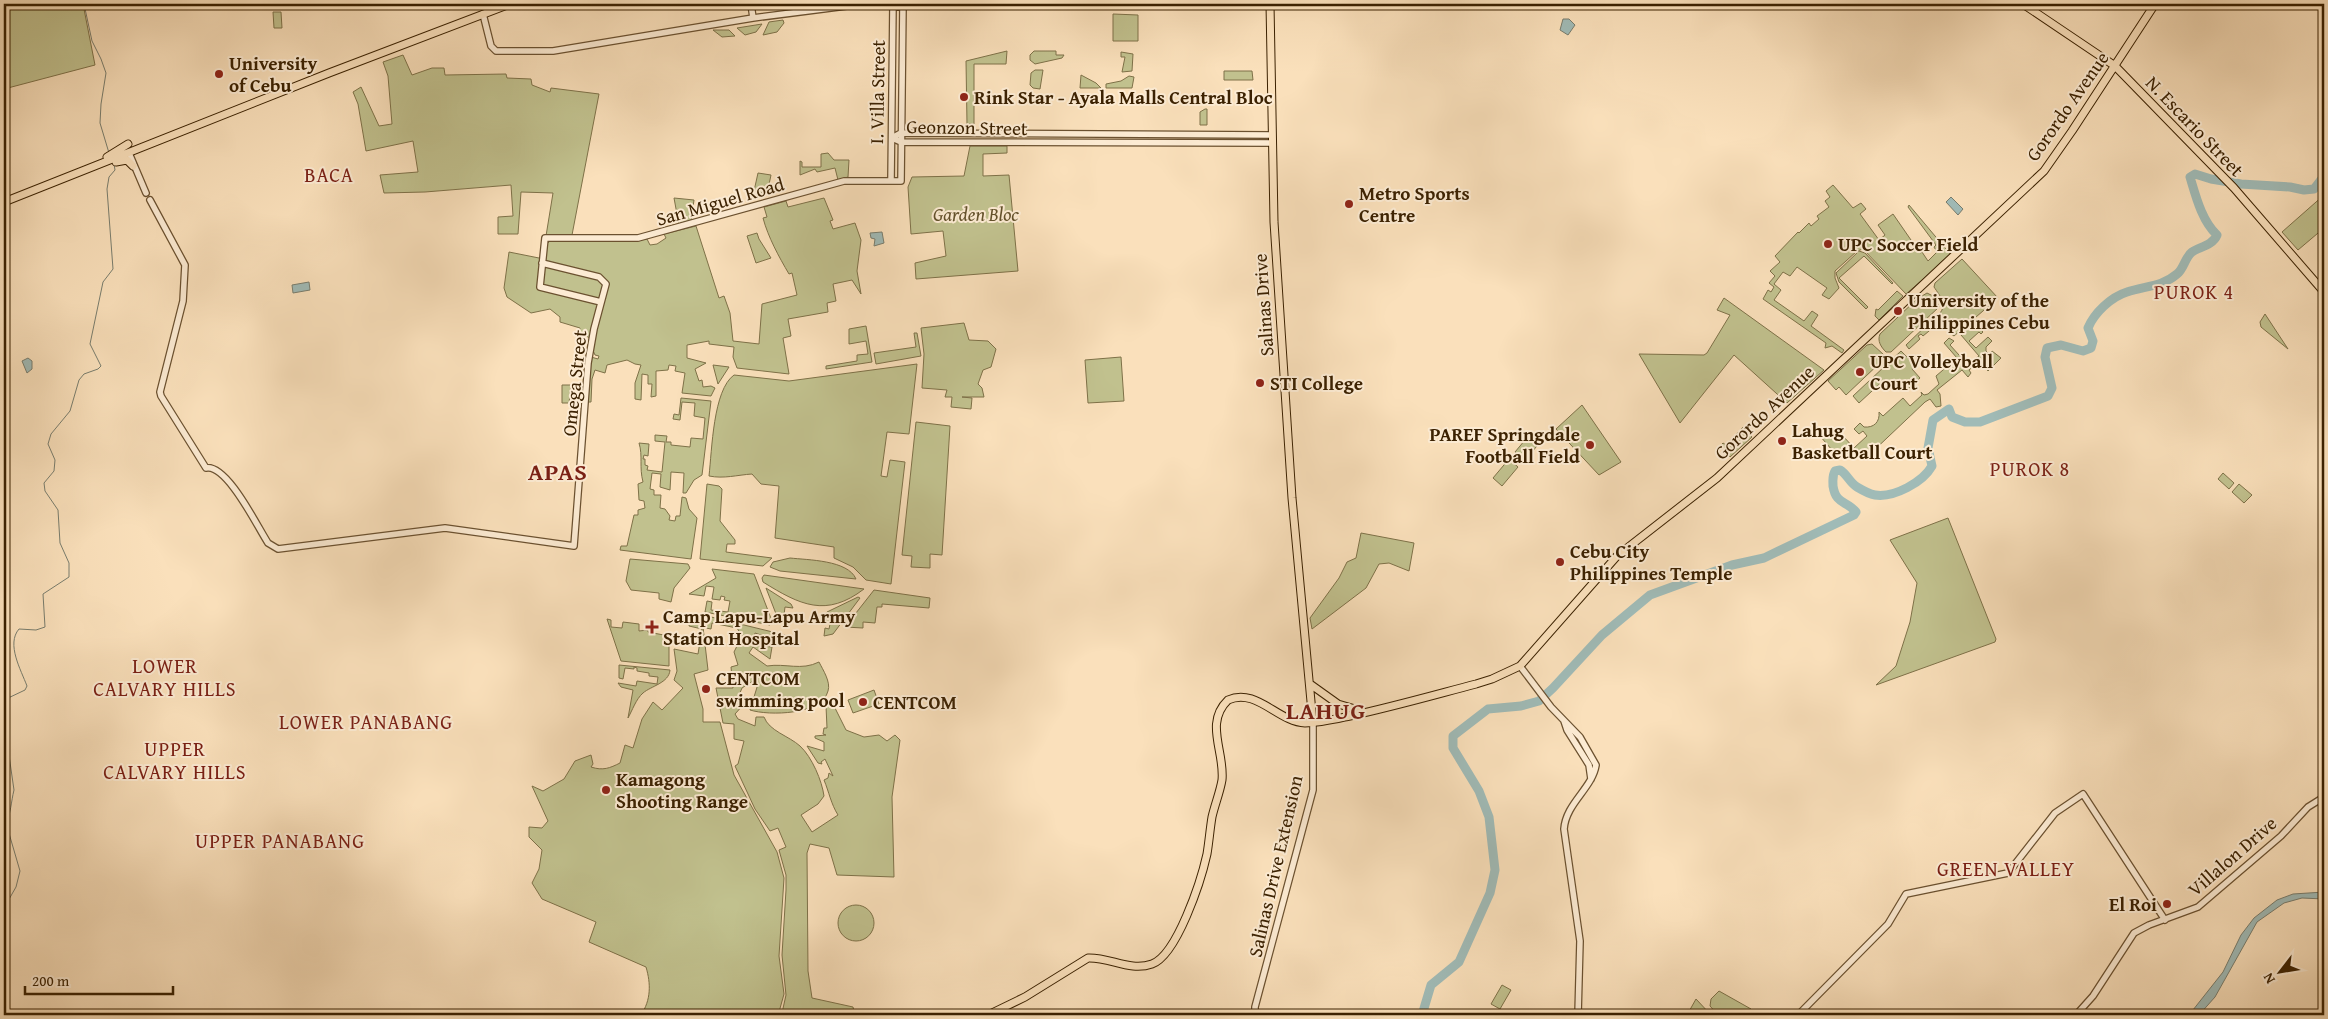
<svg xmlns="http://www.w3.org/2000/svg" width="2328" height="1019" viewBox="0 0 2328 1019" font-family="'Gentium Book Plus',serif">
	<rect width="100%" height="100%" fill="#fae0bb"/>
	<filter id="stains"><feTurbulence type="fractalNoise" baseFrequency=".004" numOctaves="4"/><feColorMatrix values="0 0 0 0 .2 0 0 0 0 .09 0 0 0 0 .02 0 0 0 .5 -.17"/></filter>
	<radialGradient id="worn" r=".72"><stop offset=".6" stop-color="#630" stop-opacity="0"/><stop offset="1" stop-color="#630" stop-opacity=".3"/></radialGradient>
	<path fill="#c1c18e" stroke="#7e7148" d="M4,4H83L95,65L4,89Z
		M273,12H281L282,28H274Z
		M1113,14L1138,15V41H1113Z
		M783,20L784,23L777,32L763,35L769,22Z
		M762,24L756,32L745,35L737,28Z
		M713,30H729L735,36L722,37Z
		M1007,51L1006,64H974V124H967L966,61Z
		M1034,51H1056V55H1064L1062,58L1035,64L1030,60V55Z
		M1121,52L1133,54L1132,71L1122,72L1125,57H1121Z
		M403,55L412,75L432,68H444L445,75L506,74L507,78L531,79L532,85L550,92L551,88L599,94L572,235L546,236L553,193L521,192L518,234H498V217L513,216L511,185L425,192L384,193L380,175L418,172L413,141L366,151L358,104L353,92L361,87L379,126L392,124L388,76L383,62Z
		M1035,70H1043L1040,89L1033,88L1030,85L1031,73Z
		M1224,71H1252L1253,80H1224Z
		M1081,75L1096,83L1101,88H1080Z
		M1129,76L1134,77L1132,88H1106V84L1121,81Z
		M1205,109H1207V125H1200V112Z
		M970,146H1007V153L983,154V176L1009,175L1018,271L916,279L915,263L946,256L943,231L911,234L908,187L912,177L964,176Z
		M828,153L834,160H849L848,177L838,180L835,168L817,172L815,169L800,175V161L802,162V167H821V154Z
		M758,173L771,175L767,194L754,191Z
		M1833,185L1853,208L1861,203L1866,209L1860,214L1879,240L1885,235L1878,225L1893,214L1920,253L1922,252L1928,261L1937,252L1934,247L1936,245L1908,207L1909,205L1951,255L1906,294L1863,249L1857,251L1835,271V278L1839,288L1829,299L1822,295L1827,288L1797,267L1790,276L1783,272L1774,284L1781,290L1774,300L1804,321L1812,311L1818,315L1811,326L1844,350L1842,353L1832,346L1825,348L1826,343L1763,299L1768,290L1771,292L1774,287L1769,283L1775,276L1770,271L1780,262L1775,256L1798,232L1799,233L1809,223L1811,226L1819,219L1817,216L1829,207L1825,201L1830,197L1826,191Z
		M2324,195V228L2298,250L2282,232Z
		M674,198L694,200L691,221L679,225Z
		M824,198L833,220L830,221L833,229L855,223L861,240L857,271L861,294L852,280L833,284L836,301L827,303L828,312L788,319L791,336L783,338L789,374L737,368L733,357L734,347L709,344V341L687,345V358L706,363L695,369L699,381L702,380L703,387L711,386L715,388L711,396L682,393L685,373L675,371L676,366L669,365L668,370L656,371V396L651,397L652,384H648V375L642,374L641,400L635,399V383L641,365L635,364L627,360L607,365L605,373L595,370L592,379L591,402H587L591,357L598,359L599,356L595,355L592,348L594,340L584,335V337L578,336L580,328L560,322V317L550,309L531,313L507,297L504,288L509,252L544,259L547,244L551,240L647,239L650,245L657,244L666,238L664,234L696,226L719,298L724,296L730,313L733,341L759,344L762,304L797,295L792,273L789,274C779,257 768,237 763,218L767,217L764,207L786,201L788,207Z
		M757,233L759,239L771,258L756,263L747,236Z
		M1859,251L1865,253L1893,283L1892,284L1864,256L1839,278L1868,307L1866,309L1839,282L1836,273Z
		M1962,259L1998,298L1954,336L1950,333L1953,330L1939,314C1948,305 1940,296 1934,287L1935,283Z
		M1897,291L1903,296L1879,320L1875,316L1876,309L1878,310Z
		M1927,293L1935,297L1939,307L1891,352H1886C1881,347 1877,341 1880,334L1917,299Z
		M1724,298L1824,370L1787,403L1734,355L1680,423L1639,354L1704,355L1707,353L1730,315L1717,310Z
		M2265,314L2288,349L2261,327L2260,322Z
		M1931,321L1935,326L1923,336L1921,334L1918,336L1920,339L1909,349L1906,345Z
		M964,323L969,340L988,341L996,349L991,367L983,370L978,384L982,388L984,397H962L972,398L971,409L951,407L952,397H945L947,390L922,388L924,354L921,328Z
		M1974,323L1983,332L1981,334L1979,332L1969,341L1976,348L1988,337L1992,341L1986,347V351L1989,354L1992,351L2001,358L1988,371L1980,361L1969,370L1971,373L1968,377L1962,370L1937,390L1940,394L1941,406L1936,407L1930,399L1925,402L1869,455L1854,448L1846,455L1832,450L1814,429L1817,426L1827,437L1830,434L1837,441L1843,436L1854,448L1867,436L1863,431L1859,434L1854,429L1860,423L1864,427C1874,428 1880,422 1879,412L1883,416L1903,398L1910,406L1922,395L1921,392L1924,395L1928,394L1939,384L1936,376L1957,358L1944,343L1949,338L1954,341L1950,345L1968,365L1979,356L1961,335Z
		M866,326L872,362L826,369V366L857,361V355L868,354L866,341L849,344V329Z
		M914,333H917L921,356L876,364L874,353L916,347Z
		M1872,344L1884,355L1883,360L1846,395L1839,387L1836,390L1828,381L1867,345Z
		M1901,351L1915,365L1912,369L1920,378L1906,391L1898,382L1892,387L1885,379L1859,403L1853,396Z
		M1121,357L1124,401L1088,403L1085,360Z
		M917,364L909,434L887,432L881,476L887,477L890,460L905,462L891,584L866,580L853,567L834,558V547L775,538L779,486L761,484L752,474C737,475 724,479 709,476C712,450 713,390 734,375L789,381Z
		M713,365L729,367L718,384Z
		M562,385H581L580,387H571L569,403H562Z
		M681,398L711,401L702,475L694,480L686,493H683L684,473L671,472L670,490L660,487L661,474L652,473L650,489L654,490V495H661L660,508L665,509L670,516L669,520L675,521L676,516H680L682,497L686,498L689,509L697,518L691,559L620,550L621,546H627L634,515H638V510L645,508L644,501L639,500L638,484L643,482C639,467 643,456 639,443L649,444L648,456L644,455L643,459H645V465L648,466L647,470L662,472L665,442L655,441V435L667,436L666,442H671V445L690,447L691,438L703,439L705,418L694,416L695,403L682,402L680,420L673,419L674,414L679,415Z
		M1582,405L1621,462L1599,475L1556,429Z
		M916,422L950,426L942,555L930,554V568L911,567L912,556L902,555Z
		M1743,427L1752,437L1730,457L1720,446L1723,443L1726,445Z
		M1530,434L1540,442L1525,461L1515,452Z
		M1509,459L1518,467L1502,486L1493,478Z
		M2223,473L2234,483L2229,489L2218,479Z
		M707,484L719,486L722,489L720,521L735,540V544H727L726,552L772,558L763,566L700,559Z
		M2239,484L2252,495L2244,503L2232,492Z
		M1948,518L1996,639L1995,642L1876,685L1896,666L1910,622L1917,583L1890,540Z
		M1361,533L1414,543L1409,571L1389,563L1379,564L1366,588L1312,629L1310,618L1339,578L1347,562L1356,558Z
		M790,558C808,560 848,560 856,579L780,571L770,567L773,562Z
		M630,559L688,564L690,568L674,588L671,602L659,599V593L631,590L626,581Z
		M712,569L754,574L772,621L770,625L705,612L707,601L712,602L711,610L728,612L730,601L724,600L725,597L721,596L720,600L712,599L714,587L706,586L704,596L689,594L716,578Z
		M764,575L864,589C826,618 800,605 763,582L762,578Z
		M766,588L791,604L793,608L785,607L783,623L778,619Z
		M874,590L930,598L929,608L882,604V607H877L875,623L863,622V628L845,627Z
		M858,597L860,598L833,634L824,636L825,628L829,629L830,624L826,623L827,612Z
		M691,614L704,618L703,627L708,670L694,674L703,709V722H720L734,775L777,852L784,878L779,956L784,994L779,1012L782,1013L786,995L782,955L786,890V875L779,850L786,847L778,828L770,831L755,809L735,766L738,764L744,741L734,739V724L723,723L716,688H733L731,667L738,665L734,652L742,636L737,628L712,623L711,629L706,628L707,616L785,635L784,643L770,642V638L755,633L754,639L763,640L762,646L772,647L770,659L753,647L749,653L767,666C786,663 801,671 819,662C823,670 831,682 828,691C822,715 769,716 750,710L758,684L753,681L742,688L737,700L744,704L735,714L738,719L755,726L756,717H764C769,731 789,736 800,746C812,757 822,781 824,796L818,804L801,815L812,832L838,815C831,804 829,792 824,780L828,778L829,773L833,776L825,759L821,762L822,764L818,763L807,746L824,751V742L815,738V736L826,735L823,734L824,728H827L826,706H834L846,730L864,737L879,735L887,741L895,735L900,740L892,797L894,877L837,875L829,848L810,844L807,853L808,971L812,998L853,1007L855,1015H641C651,1000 651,984 646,967L589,942L596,922L542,899L532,883L539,869L542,850L529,837V827L542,828L548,821L532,786L543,791L564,779L575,761L591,755L593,764L591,767C603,771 610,768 620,763L625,745L633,748L642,719L653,702L662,710L683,688L674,680L677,671L674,649L698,654L702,629L689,626Z
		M607,619L611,620V627L622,628L623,622L639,624V631L648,630V632L669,636V666L621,661Z
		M619,665L670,670C669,683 651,686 643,693C636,699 632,711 628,718L633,690L621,687L618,683L636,686L637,681L657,684L658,677L649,676V673L637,671V668L634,667V669L625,668L623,679L619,678Z
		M874,690L879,704L853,713L848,700Z
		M838 923a18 18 0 1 1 36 0a18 18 0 1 1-36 0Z
		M1502,985L1511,990L1500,1009L1491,1004Z
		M1719,991L1751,1009L1742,1015H1718L1710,1006L1711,999Z
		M1696,999L1711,1015H1687Z"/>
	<path fill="#a0bbb7" stroke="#787d6e" d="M1563,19H1569L1575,25L1568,35L1560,30Z
		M1951,197L1963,209L1958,215L1946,202Z
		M882,232L884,243L874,246L875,239L871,238L870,233Z
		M309,282L310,290L293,293L292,285Z
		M28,358L32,361V369L27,373L22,361Z
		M2324,892V899L2302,898L2284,903L2257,922L2215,997L2199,1015H2189L2223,972L2241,935L2254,918L2277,900L2293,894Z"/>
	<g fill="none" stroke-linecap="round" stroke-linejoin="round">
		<path stroke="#787d6e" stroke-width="1" d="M84,4L92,41L101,59L106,73L101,104L100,123L109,153
			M4,700L25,690L27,686C21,670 6,644 19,629L36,630L45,627L43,594L69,577V563L60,543L58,510L45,491L44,483L54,471L55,460L48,444L51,434L70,411L79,380L84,374L98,369L101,366L90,344L103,282L113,269L107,189L109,177L115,170L114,164
			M4,721L14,790C11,802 11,813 6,823L20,871L16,887L4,908"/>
		<path stroke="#a0bbb7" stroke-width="9" d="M1422,1015L1431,985L1459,962L1490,893L1495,870L1489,817L1479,791L1453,748V736L1488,709L1521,706L1539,701L1553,688L1602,635L1650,595L1732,565L1764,558L1854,515L1856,512C1846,500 1836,505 1833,486C1833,480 1832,476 1835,471L1840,470C1847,474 1850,483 1857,487C1862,490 1869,494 1875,495C1894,498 1923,482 1932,466L1928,448L1933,420L1949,409L1952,417L1965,422H1980L2048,396L2052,388L2045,357L2047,348L2061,345L2083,351L2091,348L2093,341L2088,328C2094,313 2111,297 2127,292C2144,286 2162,287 2177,274C2184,269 2185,257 2192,252C2200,247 2213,245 2217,235C2202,221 2196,197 2190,177L2195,174L2211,179L2241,184L2290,187L2304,190L2314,189L2324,176"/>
		<defs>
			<path id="minor" d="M751,4L753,18
				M886,4L893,7H903
				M483,14L491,46L496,51H553L753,18L862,4
				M892,138L901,142L1272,143
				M892,138L901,133L1272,135
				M129,153L146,193
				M891,180L893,4
				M150,200L185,265L183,301L160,392L161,396L206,468C227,464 257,526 268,543L278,549L445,528L574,546L588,363L594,329L606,284L599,277L542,263
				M601,302L540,287L545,238H638L844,181H901L903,4
				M1520,666L1551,707L1580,737L1596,765C1592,789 1566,803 1564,829L1580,941L1578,1015
				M1564,721L1567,730L1589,765L1591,779
				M1255,1015V1007L1313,790V723
				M1798,1015L1888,924L1906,894L2008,873L2055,813L2083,794L2165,920
				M2076,1015L2093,996L2134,933L2149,925L2198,907L2281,836L2308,807L2324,797"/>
			<path id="major" d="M1270,4L1274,222L1292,498L1313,723
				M2023,4L2115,66L2234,188L2324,292
				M107,157L128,144
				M116,162L127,160L133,166
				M4,202L329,73L510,4
				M1310,684L1338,704L1362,711
				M988,1015L1025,997L1088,958C1110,957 1130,972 1152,964C1177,955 1201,881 1207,854C1209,842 1210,829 1212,817C1215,804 1220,792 1222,780C1225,752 1204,723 1228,700C1256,687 1278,722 1305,723C1320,723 1336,719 1350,716C1392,707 1434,695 1476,684L1492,679L1520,666L1617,556L1717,478L2044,171L2072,131L2155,4"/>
		</defs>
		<use href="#minor" stroke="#6b5130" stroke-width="8"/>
		<use href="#major" stroke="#3b2101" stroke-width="9"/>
		<use href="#minor" stroke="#fcebd3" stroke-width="5.5"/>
		<use href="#major" stroke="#fae0bb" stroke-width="7"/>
	</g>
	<g fill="#8f2418" stroke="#fcebd3" stroke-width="2">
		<circle cx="219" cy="74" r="5"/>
		<circle cx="964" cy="97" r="5"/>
		<circle cx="1349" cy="204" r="5"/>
		<circle cx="1828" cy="244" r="5"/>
		<circle cx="1898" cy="311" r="5"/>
		<circle cx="1860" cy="372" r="5"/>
		<circle cx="1260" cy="383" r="5"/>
		<circle cx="1782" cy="441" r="5"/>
		<circle cx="1590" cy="445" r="5"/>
		<circle cx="1560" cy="562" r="5"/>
		<path d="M649.5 619.5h5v5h5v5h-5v5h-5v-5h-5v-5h5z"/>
		<circle cx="706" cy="689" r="5"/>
		<circle cx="863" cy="702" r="5"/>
		<circle cx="606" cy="790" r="5"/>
		<circle cx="2167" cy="904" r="5"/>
	</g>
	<g text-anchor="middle" stroke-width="4" stroke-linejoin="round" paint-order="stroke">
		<g font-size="19" font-weight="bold" fill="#3b2101" stroke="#fcebd3" text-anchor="start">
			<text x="229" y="70">University<tspan x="229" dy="22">of Cebu</tspan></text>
			<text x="974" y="104">Rink Star - Ayala Malls Central Bloc</text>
			<text x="1359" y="200">Metro Sports<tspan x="1359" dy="22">Centre</tspan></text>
			<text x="1838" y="251">UPC Soccer Field</text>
			<text x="1908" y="307">University of the<tspan x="1908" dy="22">Philippines Cebu</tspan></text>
			<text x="1870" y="368">UPC Volleyball<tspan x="1870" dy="22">Court</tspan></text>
			<text x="1270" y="390">STI College</text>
			<text x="1792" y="437">Lahug<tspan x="1792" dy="22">Basketball Court</tspan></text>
			<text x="1580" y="441" text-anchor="end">PAREF Springdale<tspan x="1580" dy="22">Football Field</tspan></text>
			<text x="1570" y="558">Cebu City<tspan x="1570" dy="22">Philippines Temple</tspan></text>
			<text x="663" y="623">Camp Lapu-Lapu Army<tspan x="663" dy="22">Station Hospital</tspan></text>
			<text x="716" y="685">CENTCOM<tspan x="716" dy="22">swimming pool</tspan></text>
			<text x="873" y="709">CENTCOM</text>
			<text x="616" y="786">Kamagong<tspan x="616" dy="22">Shooting Range</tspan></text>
			<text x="2157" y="911" text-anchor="end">El Roi</text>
		</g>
		<g font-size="19" fill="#3b2101" stroke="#fcebd3">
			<text transform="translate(877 92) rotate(-89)" y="7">I. Villa Street</text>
			<text transform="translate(2067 106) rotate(-55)" y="7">Gorordo Avenue</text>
			<text transform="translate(2195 126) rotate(46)" y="7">N. Escario Street</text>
			<text transform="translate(967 127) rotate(1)" y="7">Geonzon Street</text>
			<text transform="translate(720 201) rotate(-16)" y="7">San Miguel Road</text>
			<text transform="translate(1263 305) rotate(-94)" y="7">Salinas Drive</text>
			<text transform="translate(574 383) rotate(-84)" y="7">Omega Street</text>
			<text transform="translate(1764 412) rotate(-43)" y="7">Gorordo Avenue</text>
			<text transform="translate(2232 856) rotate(-41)" y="7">Villalon Drive</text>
			<text transform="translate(1275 866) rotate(-77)" y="7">Salinas Drive Extension</text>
		</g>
		<g font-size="19" font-style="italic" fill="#63512b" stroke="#fcebd3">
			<text x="976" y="221">Garden Bloc</text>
		</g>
		<g font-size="20" letter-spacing="1" fill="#7a1f14" stroke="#fcebd3">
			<text x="329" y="182">BACA</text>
			<text x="2194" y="299">PUROK 4</text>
			<text x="2030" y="476">PUROK 8</text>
			<text x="165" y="673">LOWER<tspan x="165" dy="23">CALVARY HILLS</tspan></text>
			<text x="366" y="729">LOWER PANABANG</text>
			<text x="175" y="756">UPPER<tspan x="175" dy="23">CALVARY HILLS</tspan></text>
			<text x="280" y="848">UPPER PANABANG</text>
			<text x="2006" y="876">GREEN VALLEY</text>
		</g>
		<g font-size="24" font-weight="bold" letter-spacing="1" fill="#7a1f14" stroke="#fcebd3">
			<text x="558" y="480">APAS</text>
			<text x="1326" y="719">LAHUG</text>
		</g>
	</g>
	<rect width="2328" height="1019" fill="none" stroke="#fae0bb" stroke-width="20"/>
	<rect x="5" y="5" width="2318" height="1009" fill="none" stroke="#3b2101" stroke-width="2.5"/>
	<rect x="10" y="10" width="2308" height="999" fill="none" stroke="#3b2101"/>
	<g transform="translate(2280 972) rotate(239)" stroke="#fcebd3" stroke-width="4" paint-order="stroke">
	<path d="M0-4L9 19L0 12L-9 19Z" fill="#3b2101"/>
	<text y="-8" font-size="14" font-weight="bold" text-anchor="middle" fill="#3b2101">N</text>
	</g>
	<path d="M25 986v8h148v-8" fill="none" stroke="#3b2101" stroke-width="2.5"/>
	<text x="32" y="986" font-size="15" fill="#3b2101" stroke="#fcebd3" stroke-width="4" paint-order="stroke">200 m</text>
	<rect width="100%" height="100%" filter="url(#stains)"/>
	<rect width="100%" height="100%" fill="url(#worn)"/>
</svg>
